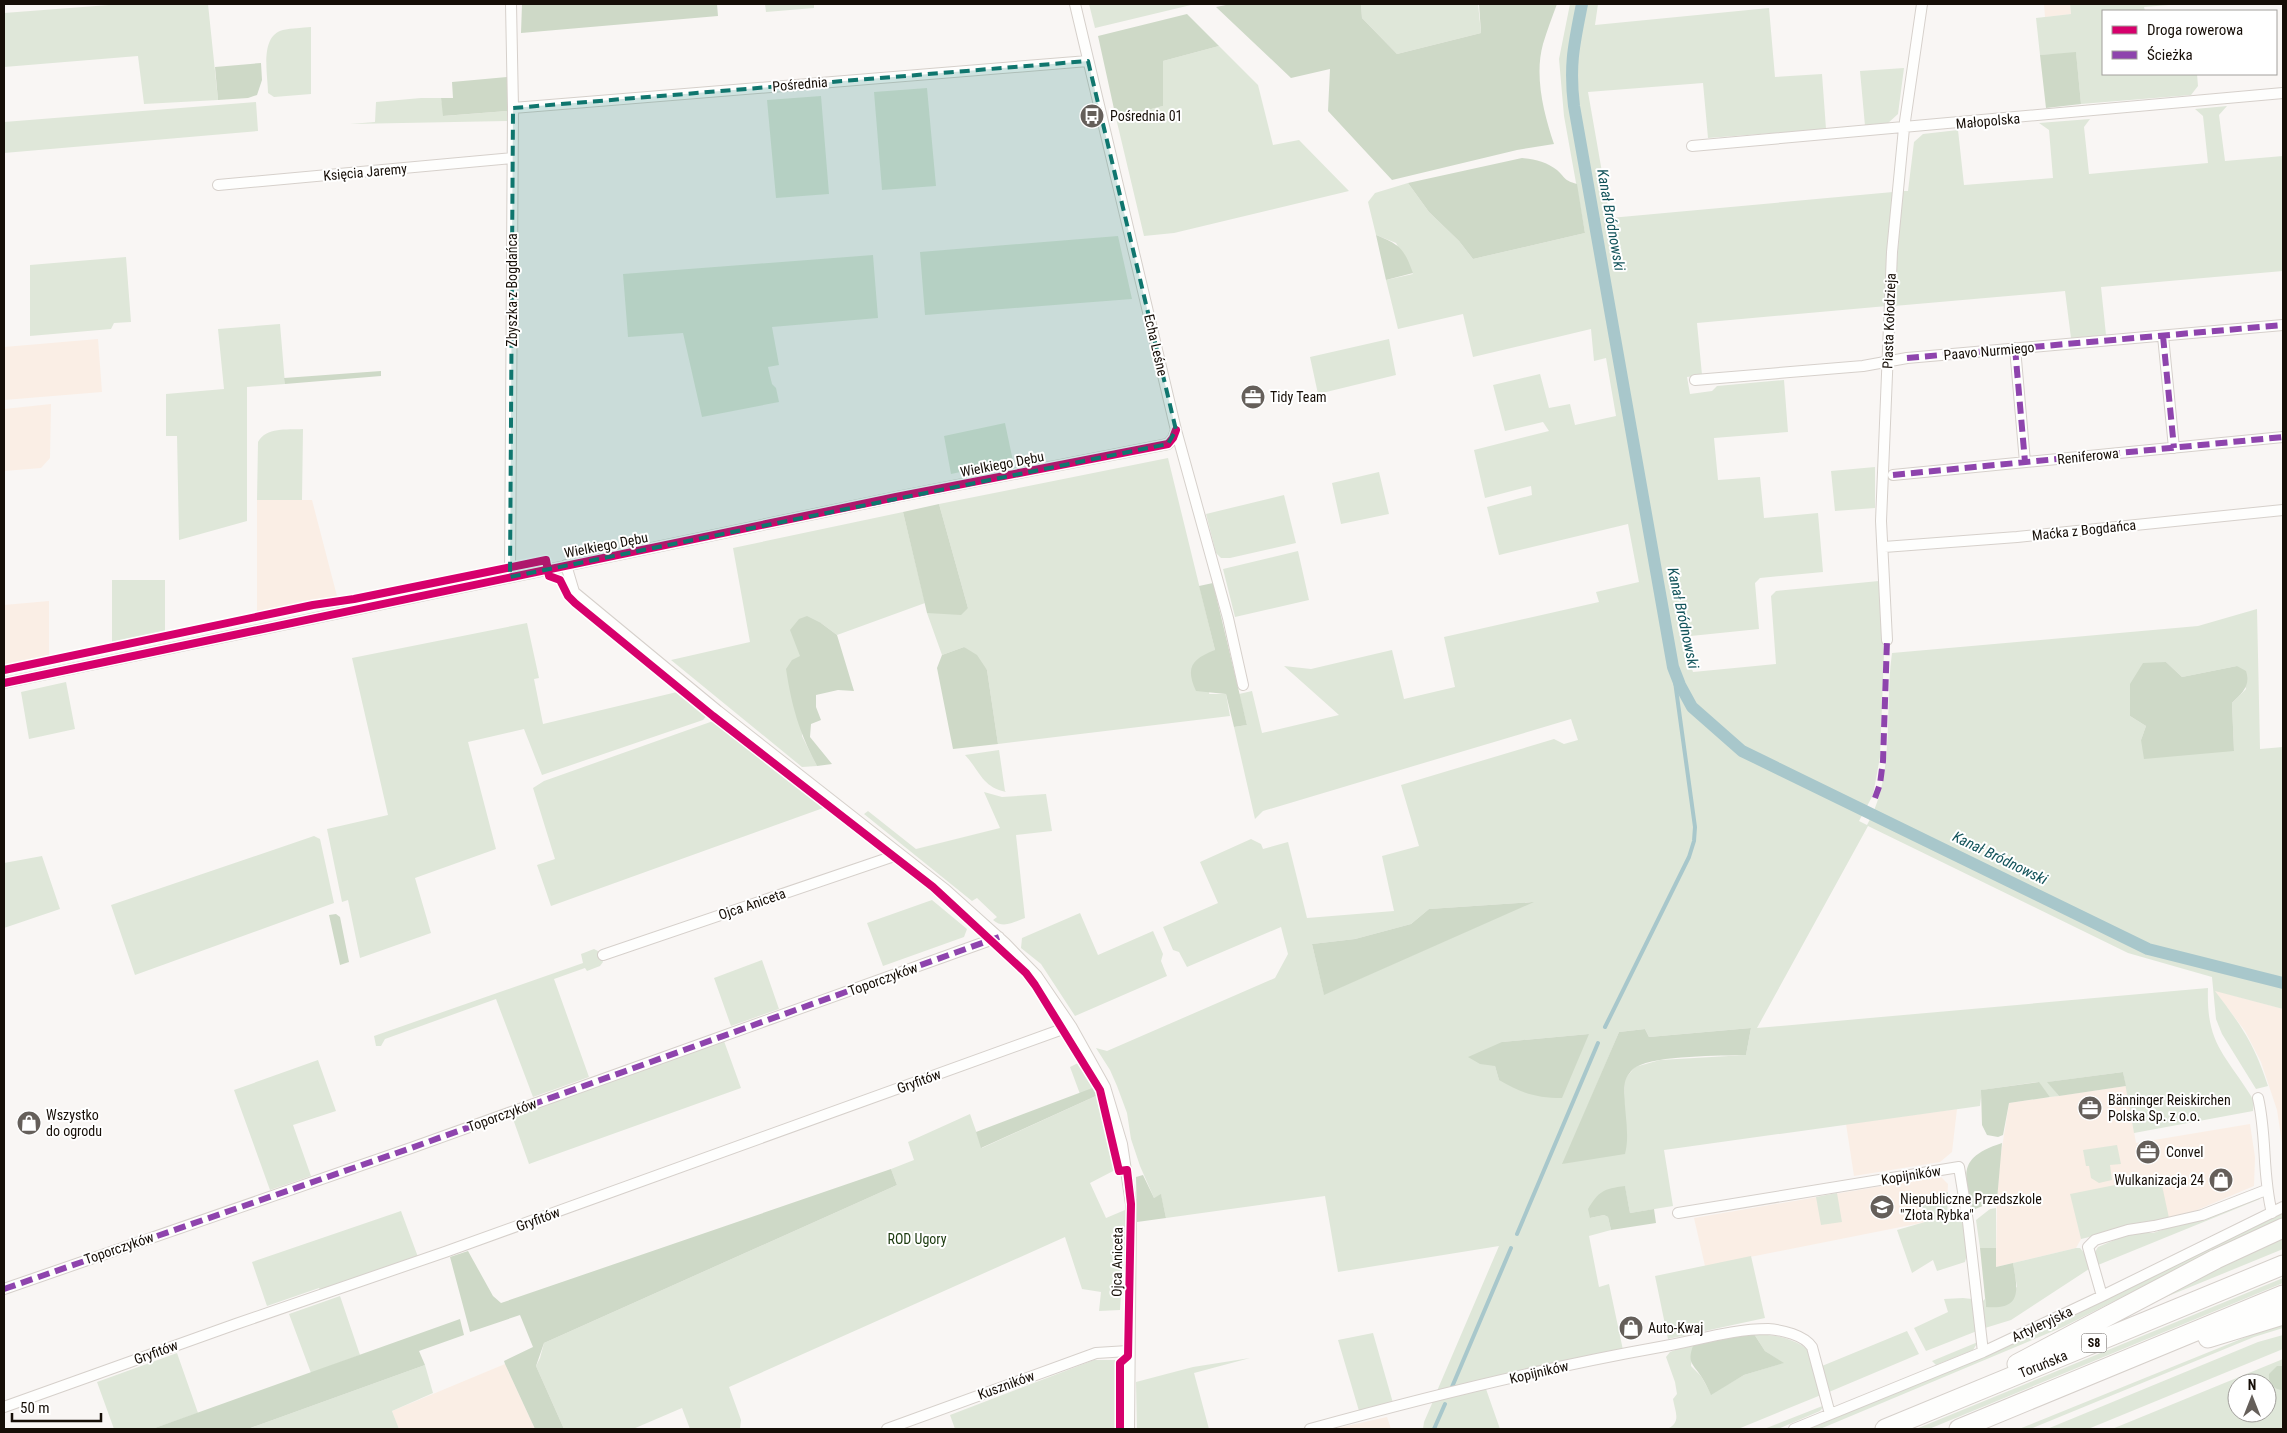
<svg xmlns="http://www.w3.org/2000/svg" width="2287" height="1433" viewBox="0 0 2287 1433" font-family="'Roboto Condensed',sans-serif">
	<rect width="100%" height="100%" fill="#f9f6f4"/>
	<path fill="#faeee5" d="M2044,4H2070L2071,14L2045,17Z
		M98,339L102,392L4,400V347Z
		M51,404L50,458L41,468L4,471V409Z
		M257,500H312L338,600L257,615Z
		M49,601V658L4,667V605Z
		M2214,990L2283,1009V1150L2277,1110L2261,1062L2245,1031Z
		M2126,1086L2136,1143L2250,1124L2255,1157L2254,1186L2190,1213L2169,1218L2071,1194L2081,1239L2076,1248L1996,1267L1997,1200L2000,1160L2009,1103Z
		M1957,1109L1952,1152L1940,1162L1854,1176L1846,1124Z
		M1940,1176L1948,1184L1946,1218L1705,1266L1694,1218Z
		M505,1364L535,1429H399L392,1411Z
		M1387,1417L1391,1429H1333Z"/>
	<path fill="#dfe7d9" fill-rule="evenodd" d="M122,4H208L218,100L144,104L138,56L4,67V13Z
		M765,4H814V8L766,12Z
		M1089,4H1190L1191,5L1095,28Z
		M1361,4H1478L1481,33L1397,54L1362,18Z
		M1570,4H1598L1595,25L1769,8L1775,77L1822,74L1826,129L1708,138L1703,83L1588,92L1610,218L1893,192L1887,306L1697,323L1702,375L1687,377L1690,394L1712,391L1717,386L1784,380L1788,432L1714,438L1718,480L1760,477L1764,518L1818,513L1823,572L1760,578L1755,583L1759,629L1681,637L1693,672L1776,664L1771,596L1776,591L1879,581L1884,654L1880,757L1873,795L1859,821L1867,825C1896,774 1884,710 1892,653L2198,626L2257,609L2260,749L2283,747V1009L2215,991C2241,1025 2255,1045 2268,1086L2256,1089L2222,1034L2216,1019L2212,977L2128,953L1868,826L1757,1028L2208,988C2206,1043 2224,1053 2251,1096L2254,1102L2253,1111L2134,1133L2123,1072L2048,1082L2059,1096L2050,1097L2038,1082L1982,1090L1980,1106L1664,1150L1673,1206L1630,1213L1625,1187L1590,1218L1604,1215L1608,1217L1611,1230L1589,1236L1599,1287L1609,1284L1623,1350L1577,1358L1437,1391L1499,1246L1338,1272L1325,1196L1166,1218L1161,1195L1154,1198L1140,1166L1131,1139L1127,1113L1117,1086L1110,1070L1096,1048L1107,1051L1275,978L1288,954L1281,927L1187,967L1179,952L1173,950L1163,927L1218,903L1200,862L1251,839L1261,844L1263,849L1288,842L1307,918L1394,911L1382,856L1419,846L1401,785L1554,739L1564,744L1578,740L1571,719L1263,811L1255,819L1234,727L1247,725L1239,694L1252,691L1262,733L1339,715L1284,666L1311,669L1392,650L1404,699L1455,687L1444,637L1599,602L1596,592L1639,582L1628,524L1499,555L1487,507L1532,495L1531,486L1485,498L1474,450L1549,431L1543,422L1505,431L1493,385L1540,374L1549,408L1570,404L1575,425L1616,416L1606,358L1594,361L1591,329L1473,357L1463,314L1398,329L1386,280L1413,274L1396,243L1376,235L1368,202L1375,193L1408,183L1429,212L1459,241L1473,259L1585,233L1564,116L1559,59ZM2166,662L2182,677L2237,666L2246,689L2232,703L2234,751L2141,740L2146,726L2130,716ZM1532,902L1325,994H1324L1312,944L1355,939L1411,924L1429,909ZM1751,1028L1746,1055L1660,1060L1635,1067L1625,1079L1624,1101L1563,1164L1619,1032L1645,1029L1649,1037ZM1589,1034L1499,1080L1495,1066L1502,1042Z
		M2070,4H2181L2144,7L2145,11H2103V74H2197L2198,86L2191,95L2081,104L2076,53L2040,55L2036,18L2071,14Z
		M311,27V94L274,97L268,93C268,75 259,36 283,30C292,28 302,28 311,27Z
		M1219,46L1258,85L1273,145L1299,140L1349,191L1174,233L1144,236L1116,118L1163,106V61Z
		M1904,68L1898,114L1887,124L1865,126L1860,71Z
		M927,88L936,186L882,190L874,92Z
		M821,96L829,194L776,198L767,100Z
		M421,98H441L444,116L507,111V121L350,124L375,122L376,102Z
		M256,102L258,131L4,153V122Z
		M2227,106L2219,115L2225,161L2283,156V271L2101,287L2106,335L2071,338L2065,291L1894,306L1902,191H1908L1914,142L1923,134L1958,130L1964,185L2053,178L2049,130L2039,123L2090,119L2084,127L2089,174L2208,163L2203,116L2195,109Z
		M1118,236L1132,299L925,315L920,252Z
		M873,255L878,318L772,327L779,365L768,367L772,384L776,388L779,402L702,417L683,333L628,337L623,274Z
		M126,257L131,322L114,323L111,329L30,336V265Z
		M280,324L285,384L247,387V521L179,540L177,436H166V394L224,389L218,329Z
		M1389,339L1396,375L1318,394L1310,357Z
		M1005,423L1013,461L951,474L944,436Z
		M303,429L302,500H257L258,442C266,427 287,430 303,429Z
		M1168,458L1215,650L1209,694H1226L1230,716L998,744L987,670L964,647L942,655L927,613L968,608L939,504Z
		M1875,467V508L1835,511L1831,471Z
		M1379,472L1389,514L1341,524L1332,483Z
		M1284,495L1296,543L1230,558H1221L1216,553L1206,514Z
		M903,512L925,603L837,635L821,623L800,656L802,736L817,766L802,767L671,660L750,642L733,548Z
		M1298,551L1309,600L1235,617L1223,569Z
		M112,580H165V634L112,645Z
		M527,623L539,678L534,679L543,724L677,692L708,714L703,720L542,775L524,729L468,742L496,849L415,878L431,933L360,958L348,900L342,902L327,829L388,815L352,658Z
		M66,682L75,729L29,739L21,692Z
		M716,720L826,807L551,906L537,865L555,859L533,788L544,781Z
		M999,750L1005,791L1006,792C982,787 980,771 965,755Z
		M984,792L1002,797L1046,794L1052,831L1016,835L1025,918C1014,922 1003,929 993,920L997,917L977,898L972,901L864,814L868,811L916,849L1000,828Z
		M314,836L320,839L334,903L135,975L111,905Z
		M42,856L60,909L4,928V863Z
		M932,900L967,929L964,937L883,966L867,923Z
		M1080,913L1098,955L1153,931L1163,954L1161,961L1167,976L1075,1016L1041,964L1021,948L1022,938Z
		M594,949L600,952L603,962L600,966L587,971L585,968L554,979L589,1077L533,1097L496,999L385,1039L381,1046H376L374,1036L583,963L581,954Z
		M762,960L779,1009L731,1026L714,978Z
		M724,1041L741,1088L529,1164L512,1116Z
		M318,1060L336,1111L293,1125L311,1176L270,1190L234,1090Z
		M1080,1062L1095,1087L1080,1094L1070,1067Z
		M1098,1095L1117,1169L1090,1183L1106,1218L1125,1210L1126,1223L1120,1310L1099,1311L1101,1292L1082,1289L1065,1237L729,1387L741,1420L740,1429H690L682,1408L633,1429H564L536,1366L540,1358L544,1343L897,1185L891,1169L914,1160L908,1142L970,1114L982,1148Z
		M2117,1145L2121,1164L2110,1165L2112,1180L2099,1183L2091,1178L2089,1166H2086L2083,1150Z
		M2160,1176L2169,1218L2081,1239L2070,1194Z
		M1948,1192L1947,1220L1959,1218C1968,1229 1969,1249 1965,1262L1937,1271L1933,1260L1912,1273L1897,1230L1925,1222L1920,1198Z
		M1837,1193L1842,1222L1821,1225L1816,1197Z
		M2257,1198L2260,1199L2098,1265L2095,1252L2098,1247L2131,1233H2153Z
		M1996,1208V1248H1980L1976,1220L1990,1209Z
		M401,1211L418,1257L321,1292L319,1288L267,1306L252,1262Z
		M2283,1212V1222L2229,1243L2063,1327L1820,1429H1809L2013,1344L2233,1235Z
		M2283,1239V1249L2122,1315L2206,1273Z
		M2076,1248H2080L2086,1255L2089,1269L2011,1320L1985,1328L1983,1301L1985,1299L1986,1307L2017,1287L2013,1263Z
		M1751,1256L1765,1318L1668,1339L1655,1276Z
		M2283,1278V1283L1929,1429H1916Z
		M340,1296L360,1355L311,1373L289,1314Z
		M1963,1298L1972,1299L1974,1303L1977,1331L1926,1351L1914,1328L1948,1312L1944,1299Z
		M2283,1322V1328L2254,1337L2030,1429H2019Z
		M1907,1331L1919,1354L1829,1392L1822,1366Z
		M1373,1333L1393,1403L1359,1411L1338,1340Z
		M1754,1334C1776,1335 1790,1337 1808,1349L1821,1395L1738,1429H1667C1682,1422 1675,1412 1673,1399L1677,1394L1675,1382L1666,1357L1670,1352L1694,1343L1691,1366L1701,1376L1711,1394L1744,1375L1783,1363L1765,1351Z
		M2283,1335V1349L2088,1429H2047L2258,1342Z
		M1978,1342L1973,1350L1936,1365L1932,1361Z
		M177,1353L198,1413L152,1429H114L97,1382Z
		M1250,1358L1194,1373L1209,1429H1137L1136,1382L1193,1367Z
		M2283,1359V1429H2112ZM2237,1383H2267V1413H2237Z
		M1094,1360H1116L1119,1367L1117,1429H955L950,1415Z
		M425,1365L433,1393L392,1411L399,1429H248Z
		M1486,1389L1500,1429H1423L1424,1422L1434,1399Z
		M1825,1405L1820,1411L1778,1429H1764Z"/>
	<path fill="#ced9c7" d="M522,4H717L718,16L521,33Z
		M1231,4H1361L1362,18L1397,54L1481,33L1479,4H1557C1552,17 1547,31 1543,44C1534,76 1544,114 1554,144L1517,150L1392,180L1328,111L1330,69L1291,78L1216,7Z
		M1187,14L1219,46L1163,61V106L1116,118L1098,36Z
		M2076,52L2081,104L2046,108L2040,55Z
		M261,63L262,80L257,95L248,98L218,100L215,67Z
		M507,77V111L443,116L441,98H453L452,82Z
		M1522,158C1535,159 1547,162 1557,170C1566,178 1563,180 1577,184L1585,233L1473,259L1459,241L1429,212L1408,183Z
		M1376,235C1401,245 1404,249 1413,273L1386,280Z
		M381,371V376L285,384L284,378Z
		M939,504L968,608L961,615L927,613L903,512Z
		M1213,583L1247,725L1234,727L1226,694L1196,691C1185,667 1192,659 1215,650L1199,586Z
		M807,616L821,623L837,635L854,691L838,690L816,695V707L821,720L811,724L810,737L832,764L817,766C799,731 792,708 786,669L792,660L800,656L790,630L799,619Z
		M964,647L977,655L987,670L998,744L953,749L937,668L942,655Z
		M2166,662L2182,677L2237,666L2246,671C2251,686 2242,693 2232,703L2234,751L2144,759L2141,740L2146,726L2130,716V684L2143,663Z
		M1534,902L1324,995L1312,944L1355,939L1411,924L1429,909Z
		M336,914L340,917L349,962L340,965L329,915Z
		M1751,1028L1746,1055C1720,1056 1657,1055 1636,1067C1632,1069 1626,1077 1625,1082C1622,1106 1631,1131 1625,1154L1562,1164L1619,1032L1645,1029L1649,1037Z
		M1589,1034L1562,1098C1536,1098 1521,1093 1499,1080L1495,1066L1480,1064L1468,1057L1502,1042Z
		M2123,1072L2126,1086L2059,1096L2047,1082Z
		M2039,1082L2050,1097L2009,1103L2003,1135L1998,1137L1987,1135L1982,1125L1981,1090Z
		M1095,1087L1098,1095L981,1148L976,1132Z
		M2002,1143L1997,1200L1973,1210C1962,1171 1960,1157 2002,1143Z
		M891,1169L897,1185L544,1343L536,1366L564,1429H535L505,1364L504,1361L533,1347L520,1315L470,1332L450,1257L468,1251L493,1296L501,1303Z
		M1143,1175L1154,1198L1161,1194L1166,1218L1137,1222L1136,1177Z
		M1625,1186L1630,1213L1654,1209L1656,1223L1611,1230L1608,1217L1604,1215L1590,1218L1588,1209C1599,1191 1603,1189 1625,1186Z
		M1980,1248H1996V1267L2013,1263C2018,1291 2022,1310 1986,1307Z
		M460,1319L464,1335L419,1351L425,1365L253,1427L248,1429H152Z
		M1754,1334L1765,1351L1784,1363L1744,1375L1711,1395C1708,1389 1705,1382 1701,1376C1691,1362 1687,1362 1694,1343L1713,1338Z
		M2277,1366H2283V1390C2274,1390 2268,1384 2269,1374Z"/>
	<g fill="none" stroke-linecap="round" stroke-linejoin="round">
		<path stroke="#a8c7cb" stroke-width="4" d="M1605,1027L1689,857L1694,841L1695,827L1673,667
			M1517,1234L1598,1043
			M1452,1387L1511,1248
			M1434,1429L1445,1404"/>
		<path stroke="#a8c7cb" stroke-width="12" d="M1582,4C1574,44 1569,65 1574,106L1673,667L1680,685L1692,707L1742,751L2148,949L2283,983"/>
		<defs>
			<path id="street" d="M1075,4L1176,430L1228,618L1243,685
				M513,108L1088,61
				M1692,146L2283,93
				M218,185L512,158
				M2163,336L2174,448
				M2015,348L2025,462
				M1695,380L1863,366L1907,358L2283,325
				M1893,475L2283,437
				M1884,547L2017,537L2283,510
				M566,565L574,592L718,711L946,890L1005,943L1037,976L1071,1026L1105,1087L1122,1144L1131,1204L1129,1429
				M510,577L513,108L511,4
				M1887,640L1881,521L1892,252L1904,128L1922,4
				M4,683L896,497L1168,444L1173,438L1176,430
				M603,955L900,854
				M2258,1098C2267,1136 2262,1175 2272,1213
				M1678,1213L1959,1167L1968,1222L1983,1352
				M4,1289L411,1148L999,937
				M2102,1296L2088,1247L2095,1240L2128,1230L2154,1226L2202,1215L2266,1190
				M4,1407L236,1324L445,1252L1071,1026
				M887,1429L1096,1353L1128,1351
				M1310,1429C1426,1397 1542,1368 1660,1347C1696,1341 1731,1329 1768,1329C1782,1330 1804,1335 1812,1347L1830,1414
				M1794,1429L1983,1352L2102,1296L2283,1207"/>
			<path id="highway" d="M2208,1338L2283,1315
				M2017,1364L2216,1259L2283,1228
				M1885,1429L2283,1265
				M1959,1429L2283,1295"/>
		</defs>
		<use href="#street" stroke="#d6d0cb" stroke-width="12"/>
		<use href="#highway" stroke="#d6d0cb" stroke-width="21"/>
		<use href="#street" stroke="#fefefd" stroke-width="10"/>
		<use href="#highway" stroke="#fefefd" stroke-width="19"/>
		<path stroke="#8e44ad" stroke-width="6" stroke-dasharray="12 6" stroke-linecap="butt" d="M2163,336L2174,448
			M2015,348L2025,462
			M1907,358L2283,325
			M1893,475L2283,437
			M1875,798L1880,784L1883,761L1887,640
			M4,1289L411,1148L999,937"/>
		<defs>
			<path id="cycleway" d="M4,670L313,605L354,599L546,560L549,576L560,580L568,596L575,603L713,716L933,887L1026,973L1035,985L1100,1090L1119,1171L1127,1170L1131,1204L1128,1356L1120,1363V1429
				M4,683L896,497L1168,444L1173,438L1176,430"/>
		</defs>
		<use href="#cycleway" stroke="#fff" stroke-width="11"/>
		<use href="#cycleway" stroke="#d6006c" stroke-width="8"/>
	</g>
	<path fill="#0f766e" fill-opacity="0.2" stroke="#0f766e" stroke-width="4" stroke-dasharray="10 6" stroke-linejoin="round" d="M1088,61L1176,430L1168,444L510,577L513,108Z"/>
	<defs>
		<symbol id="bus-disc" viewBox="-11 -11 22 22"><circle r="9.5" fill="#655f5a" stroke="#fff"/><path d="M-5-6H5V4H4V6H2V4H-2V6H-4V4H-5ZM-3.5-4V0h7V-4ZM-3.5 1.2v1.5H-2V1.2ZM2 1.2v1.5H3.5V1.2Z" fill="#fff"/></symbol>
		<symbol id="office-disc" viewBox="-11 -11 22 22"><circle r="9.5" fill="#655f5a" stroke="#fff"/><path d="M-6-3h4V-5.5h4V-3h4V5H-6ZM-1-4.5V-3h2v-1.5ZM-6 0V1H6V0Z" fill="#fff"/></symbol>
		<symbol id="shop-disc" viewBox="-11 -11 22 22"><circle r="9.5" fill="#655f5a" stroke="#fff"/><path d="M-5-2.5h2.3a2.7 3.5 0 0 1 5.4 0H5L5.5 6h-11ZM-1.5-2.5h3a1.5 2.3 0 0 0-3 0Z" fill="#fff"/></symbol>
		<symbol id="school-disc" viewBox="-11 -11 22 22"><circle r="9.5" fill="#655f5a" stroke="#fff"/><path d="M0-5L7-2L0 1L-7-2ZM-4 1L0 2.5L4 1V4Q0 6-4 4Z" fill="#fff"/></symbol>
	</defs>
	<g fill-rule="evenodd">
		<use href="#bus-disc" x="1078" y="102" width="28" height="28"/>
		<use href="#office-disc" x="1239" y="383" width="28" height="28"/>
		<use href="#office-disc" x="2076" y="1094" width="28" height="28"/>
		<use href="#shop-disc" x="15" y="1109" width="28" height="28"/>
		<use href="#office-disc" x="2134" y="1138" width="28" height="28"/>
		<use href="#shop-disc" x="2207" y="1166" width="28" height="28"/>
		<use href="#school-disc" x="1868" y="1193" width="28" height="28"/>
		<use href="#shop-disc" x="1617" y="1314" width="28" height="28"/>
	</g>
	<g text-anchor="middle" stroke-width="4" stroke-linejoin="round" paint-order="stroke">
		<rect fill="#fff" stroke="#5c5651" stroke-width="1" x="2081.5" y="1333.5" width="25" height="19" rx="4"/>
		<g font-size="12" font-weight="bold" fill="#160e07">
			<text x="2094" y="1347">S8</text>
		</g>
		<g font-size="14" fill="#160e07" stroke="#fff">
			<text transform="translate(800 84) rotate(-5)" y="5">Pośrednia</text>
			<text transform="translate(1988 121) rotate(-5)" y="5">Małopolska</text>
			<text transform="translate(365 172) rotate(-5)" y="5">Księcia Jaremy</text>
			<text transform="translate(512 290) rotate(-90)" y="5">Zbyszka z Bogdańca</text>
			<text transform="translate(1889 321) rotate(-88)" y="5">Piasta Kołodzieja</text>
			<text transform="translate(1156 345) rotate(77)" y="5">Echa Leśne</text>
			<text transform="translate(1989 351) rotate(-5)" y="5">Paavo Nurmiego</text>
			<text transform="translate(2088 456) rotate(-6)" y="5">Reniferowa</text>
			<text transform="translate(1002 464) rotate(-11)" y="5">Wielkiego Dębu</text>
			<text transform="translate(2084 530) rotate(-6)" y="5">Maćka z Bogdańca</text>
			<text transform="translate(606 545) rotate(-11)" y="5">Wielkiego Dębu</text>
			<text transform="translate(752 904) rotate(-19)" y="5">Ojca Aniceta</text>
			<text transform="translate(883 979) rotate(-20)" y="5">Toporczyków</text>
			<text transform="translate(919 1081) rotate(-20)" y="5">Gryfitów</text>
			<text transform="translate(502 1115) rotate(-20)" y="5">Toporczyków</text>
			<text transform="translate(1911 1175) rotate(-9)" y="5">Kopijników</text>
			<text transform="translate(538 1219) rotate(-20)" y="5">Gryfitów</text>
			<text transform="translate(119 1248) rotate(-19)" y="5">Toporczyków</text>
			<text transform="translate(1117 1262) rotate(-89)" y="5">Ojca Aniceta</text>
			<text transform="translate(2042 1324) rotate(-25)" y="5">Artyleryjska</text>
			<text transform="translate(156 1352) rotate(-20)" y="5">Gryfitów</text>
			<text transform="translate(2043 1364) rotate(-22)" y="5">Toruńska</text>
			<text transform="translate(1539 1372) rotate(-13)" y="5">Kopijników</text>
			<text transform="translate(1006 1385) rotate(-20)" y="5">Kuszników</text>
		</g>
		<g font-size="14" fill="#160e07" stroke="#fff" text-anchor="start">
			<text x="1110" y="121">Pośrednia 01</text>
			<text x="1270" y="402">Tidy Team</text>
			<text x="2108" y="1105">Bänninger Reiskirchen<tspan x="2108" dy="16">Polska Sp. z o.o.</tspan></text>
			<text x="46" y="1120">Wszystko<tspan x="46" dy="16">do ogrodu</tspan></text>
			<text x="2166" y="1157">Convel</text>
			<text x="2204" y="1185" text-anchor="end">Wulkanizacja 24</text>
			<text x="1900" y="1204">Niepubliczne Przedszkole<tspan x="1900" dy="16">"Złota Rybka"</tspan></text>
			<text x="1648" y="1333">Auto-Kwaj</text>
		</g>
		<g font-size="14" fill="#1a390d" stroke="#fff">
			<text x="917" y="1244">ROD Ugory</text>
		</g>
		<g font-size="15" font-style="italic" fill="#12535a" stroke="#fff">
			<text transform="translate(1611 220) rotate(80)" y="5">Kanał Bródnowski</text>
			<text transform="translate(1683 618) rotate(78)" y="5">Kanał Bródnowski</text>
			<text transform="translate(2000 858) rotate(26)" y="5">Kanał Bródnowski</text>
		</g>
	</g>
	<rect width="2287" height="1433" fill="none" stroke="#160e07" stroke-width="10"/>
	<rect x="2102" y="10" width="175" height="65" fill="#ffffff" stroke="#a29f9c"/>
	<rect x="2112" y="26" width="25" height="8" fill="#d6006c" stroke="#a29f9c"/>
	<text x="2147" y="35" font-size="15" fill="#160e07">Droga rowerowa</text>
	<rect x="2112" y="51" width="25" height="8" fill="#8e44ad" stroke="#a29f9c"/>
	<text x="2147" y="60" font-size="15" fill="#160e07">Ścieżka</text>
	<g transform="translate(2252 1398)"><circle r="24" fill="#ffffff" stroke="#a29f9c"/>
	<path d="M0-4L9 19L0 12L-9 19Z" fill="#655f5a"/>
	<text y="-8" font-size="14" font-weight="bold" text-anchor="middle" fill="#160e07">N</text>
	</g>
	<path d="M12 1413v8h89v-8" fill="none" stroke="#160e07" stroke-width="2.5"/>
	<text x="20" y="1413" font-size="15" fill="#160e07" stroke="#ffffff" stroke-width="4" paint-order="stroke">50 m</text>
</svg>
